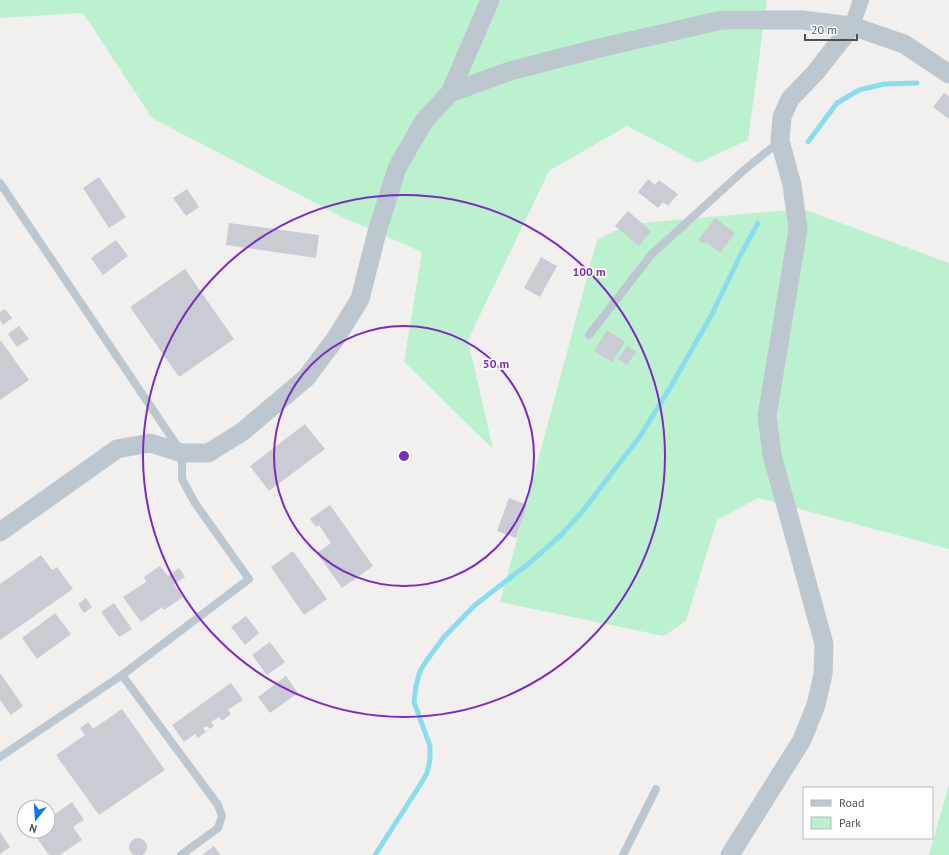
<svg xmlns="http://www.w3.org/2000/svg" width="949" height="855" viewBox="0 0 949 855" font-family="'PT Sans',sans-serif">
	<rect width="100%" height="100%" fill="#f2efef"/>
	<path fill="#bcf1cf" d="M0,0H767L748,140L698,163L627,126L549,171L468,340L493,449L404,362L422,252L342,217L152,118L83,13L0,18Z
		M803,209L949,263V549L758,498L717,520L686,621L664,636L500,602L597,240L628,224Z
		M949,784V855H929Z"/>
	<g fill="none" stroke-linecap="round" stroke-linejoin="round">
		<path stroke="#88deef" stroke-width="5" d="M808,142L837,103L859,90L884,84L917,83
			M375,855L420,785L427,773L430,760V746L414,702L416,686L420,671L427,660L444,637L475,605L528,564L560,536L582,512L641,435L671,386L711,316L740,256L758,223"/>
	</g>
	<path fill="#c9ccd2" d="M944,93L949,96V119L933,107Z
		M99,177L126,217L109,228L83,188Z
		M648,179L655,185L659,180L678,194L668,206L663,202L658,208L638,192Z
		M187,189L199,207L186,216L173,198Z
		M628,211L651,231L639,246L615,226Z
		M715,218L735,233L720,253L706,242L705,244L698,240Z
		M229,223L319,235L316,258L226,245Z
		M116,240L128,256L103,275L91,258Z
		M541,257L557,266L540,297L524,288Z
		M185,269L234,339L179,377L130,307Z
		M5,309L12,318L3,325L0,320V312Z
		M19,326L29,339L17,347L8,334Z
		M607,330L625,342L612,362L594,351Z
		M1,341L29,380L0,400V342Z
		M627,346L636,352L627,365L618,359Z
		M305,424L325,449L269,491L250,466Z
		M509,498L527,505L516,538L497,531Z
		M330,505L373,566L342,588L317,553L331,543L319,525L316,527L310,519Z
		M293,551L327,599L304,615L271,567Z
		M41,555L52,570L57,567L73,589L0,640V584Z
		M160,566L168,576L179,568L185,577L174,584L183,597L164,610L162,607L141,622L123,597L146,582L144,577Z
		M86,598L92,607L84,613L78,604Z
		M114,603L132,629L119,637L101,612Z
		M55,613L71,634L37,659L22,638Z
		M246,616L259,633L245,645L231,627Z
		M270,642L285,662L267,675L252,655Z
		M0,673L23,706L11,715L0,700Z
		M286,676L298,693L270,713L258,697Z
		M231,683L243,700L228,710L231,714L222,721L219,717L211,722L214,726L210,729L207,726L203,728L206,732L198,738L195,734L184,742L172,725Z
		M122,709L165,770L99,815L56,755L85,735L80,728L88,722L93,729Z
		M72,802L84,820L73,827L82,840L60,855H49L32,831H48V819Z
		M0,832L10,847L0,854Z
		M129 847a9 9 0 1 1 18 0a9 9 0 1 1-18 0Z
		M214,846L221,855H202Z"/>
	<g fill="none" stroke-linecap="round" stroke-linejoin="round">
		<path stroke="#bcc7cf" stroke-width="8" d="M0,183L182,453V479L195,503L249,579L122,675L0,757
			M589,335L651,255L743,171L780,141
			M122,675L218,805L222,816L218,828L181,855
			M623,855L656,789"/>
		<path stroke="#bcc7cf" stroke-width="16" d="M852,26L861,0"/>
		<path stroke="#bcc7cf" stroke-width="19" d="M450,93L510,71L595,49L722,20H802L852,26L904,44L949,74
			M0,532L117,449L150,443L182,453H208L242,432L306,378L336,338L360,299L377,232L397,168L424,121L450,93L490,0
			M730,855L802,740L816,705L823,674L824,644L772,455L767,416L798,229L792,185L780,141L782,117L790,99L815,73L852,26"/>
	</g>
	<g fill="none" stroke="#7b2cbf" stroke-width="2">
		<circle cx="404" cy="456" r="130"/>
		<circle cx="404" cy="456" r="261"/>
	</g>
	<circle cx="404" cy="456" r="6" fill="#7b2cbf" stroke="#fff" stroke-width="2"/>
	<g font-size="12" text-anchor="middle" font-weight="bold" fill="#7b2cbf" stroke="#fff" stroke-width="3.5" stroke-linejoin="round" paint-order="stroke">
		<text x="589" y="276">100 m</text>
		<text x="496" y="368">50 m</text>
	</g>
	<rect x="803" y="787" width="130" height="52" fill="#ffffff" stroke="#b5babf"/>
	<rect x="811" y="800" width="20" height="6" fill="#bcc7cf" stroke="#b5babf"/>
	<text x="839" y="807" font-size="12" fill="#46535e">Road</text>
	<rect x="811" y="817" width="20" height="12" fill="#bcf1cf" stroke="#b5babf"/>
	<text x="839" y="827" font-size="12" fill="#46535e">Park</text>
	<g transform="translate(36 819) rotate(197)"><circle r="19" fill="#ffffff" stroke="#b5babf"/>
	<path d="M0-3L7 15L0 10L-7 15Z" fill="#1278e9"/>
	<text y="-6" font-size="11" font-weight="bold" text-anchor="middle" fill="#46535e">N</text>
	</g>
	<path d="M805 34v6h52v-6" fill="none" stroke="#46535e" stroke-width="2"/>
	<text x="811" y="34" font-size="12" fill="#46535e" stroke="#ffffff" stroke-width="3" paint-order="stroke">20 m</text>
</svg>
